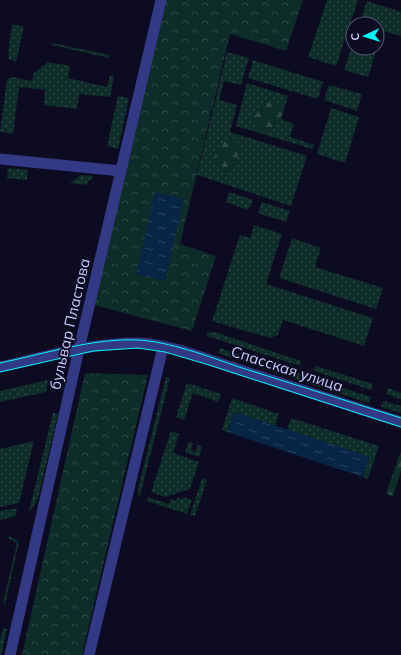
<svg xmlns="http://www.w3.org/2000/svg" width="401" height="655" viewBox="0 0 401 655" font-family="Mulish,sans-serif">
	<defs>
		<pattern id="grass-dots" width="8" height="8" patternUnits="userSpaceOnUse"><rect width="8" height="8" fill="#0e2c28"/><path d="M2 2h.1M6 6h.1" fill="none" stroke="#304948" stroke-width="1.8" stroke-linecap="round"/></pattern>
		<pattern id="forest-firs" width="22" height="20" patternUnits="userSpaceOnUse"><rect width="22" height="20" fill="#0e2c28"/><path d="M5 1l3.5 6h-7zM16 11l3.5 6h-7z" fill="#304948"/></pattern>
		<pattern id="park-crowns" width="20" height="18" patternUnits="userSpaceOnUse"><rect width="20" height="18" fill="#0e2c28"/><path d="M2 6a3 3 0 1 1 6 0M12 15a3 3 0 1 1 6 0" fill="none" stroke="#304948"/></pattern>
		<pattern id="water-ripples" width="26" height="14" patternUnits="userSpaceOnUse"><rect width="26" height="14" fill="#072545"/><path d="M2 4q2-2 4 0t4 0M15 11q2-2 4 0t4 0" fill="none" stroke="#2a4361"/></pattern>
	</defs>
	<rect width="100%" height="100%" fill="#0d0b22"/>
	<path fill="url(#grass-dots)" d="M327,0H358L336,66L308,57Z
		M367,1L401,12V36L383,31L377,48V24H359Z
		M12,24L24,27L16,62L9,59L8,55Z
		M52,43L110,55L109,58L52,45Z
		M353,43V48H377L368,77L344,70Z
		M227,52L249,58L241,85L224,81L219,100L237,105L230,132L307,156L291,206L197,175Z
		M253,60L323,82L318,99L248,78Z
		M48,62L70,66L68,78L107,87L110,75L114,76L110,97L79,94L77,109L44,105L45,90L19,87L13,134L0,132L7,79L12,77L32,81L34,73Z
		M247,83L288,96L281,119L294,124L290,137L314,145L312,149L236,126Z
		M329,85L362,94L357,111L324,100Z
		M118,96L129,98L118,149L107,146Z
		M331,108L359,117L345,163L317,154Z
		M8,168L28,170L27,180L7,178Z
		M81,175L94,176L85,185L70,183Z
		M229,192L253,200L248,210L226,202Z
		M262,202L290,211L286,222L258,213Z
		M254,225L282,234L266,284L373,318L364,346L283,320L278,335L270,338L212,321L240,235L250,238Z
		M292,238L321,248L315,267L383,288L376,309L279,278Z
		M211,332H215L301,361L300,366L207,336V333Z
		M220,348L300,374L299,380L218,353Z
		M316,366L373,384L371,390L314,371Z
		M166,377L170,378L139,499L138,489Z
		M312,378L371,397L369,403L310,384Z
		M48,380L46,392L0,402V391Z
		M187,383L221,394L218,402L193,393L184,420L176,417Z
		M388,388L401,393V399L386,394Z
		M232,398L279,414L275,426L234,412L227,432L222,430Z
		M383,401L401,406V413L381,407Z
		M53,413L58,414L38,498L34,506L29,511Z
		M291,418L379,446L368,479L363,477L369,457L287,430Z
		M171,431L179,434L173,453L199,462L190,489L165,497L151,492Z
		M34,441L19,503L0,507V449Z
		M189,442L193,443L191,450L195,452L198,445L202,447L199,457L185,452Z
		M202,478L207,480L195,516L190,515Z
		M148,497L169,504L171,499L176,501L177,498L182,499L183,497L192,500L187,514L147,501Z
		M17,508L16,516L0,520V511Z
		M9,536L19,542L5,604L3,603L17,543L8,538Z
		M3,628L7,629L1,655H0V641Z"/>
	<path fill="url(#forest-firs)" d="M276,101L282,104L283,108L280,122L273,126L268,133L260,132C240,116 258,103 276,101Z
		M230,137C247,138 235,168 227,172C204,172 217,143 230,137Z
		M400,453H401V471L393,496L386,494Z"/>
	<path fill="url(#park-crowns)" d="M166,0H303L286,51L230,34L180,244L216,256L192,331L94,305Z
		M85,373L148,375L82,655H22Z"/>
	<path fill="url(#water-ripples)" d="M155,192L184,199L165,281L136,274Z
		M234,412L370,457L363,477L227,432Z"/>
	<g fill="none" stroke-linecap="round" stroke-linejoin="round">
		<path stroke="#323985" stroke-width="11" d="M0,159L121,171
			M79,349L161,0"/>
		<path stroke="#323985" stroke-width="11" d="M0,367C45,357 91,343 137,343C171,344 208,360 240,370C293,387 347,405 401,422
			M10,655L79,349
			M89,655L163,347"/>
		<path stroke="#00f7f4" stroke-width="1" d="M0,363C43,354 94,338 137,340C168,341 210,357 239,367C293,384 347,401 401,418
			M0,372L93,351L138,348L165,352L209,365L401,427"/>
	</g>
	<g text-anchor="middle" stroke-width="3.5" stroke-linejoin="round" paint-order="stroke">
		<g font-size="15" fill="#ccf" stroke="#0d0b22">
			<text transform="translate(70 324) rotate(-77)" y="5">бульвар Пластова</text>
			<text transform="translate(287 369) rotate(18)" y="5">Спасская улица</text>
		</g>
	</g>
	<g transform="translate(365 36) rotate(266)"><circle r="19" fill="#0d0b22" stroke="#59587a"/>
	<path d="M0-3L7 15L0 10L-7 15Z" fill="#00f7f4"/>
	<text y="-6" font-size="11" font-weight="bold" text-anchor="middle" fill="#ccccff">С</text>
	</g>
</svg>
